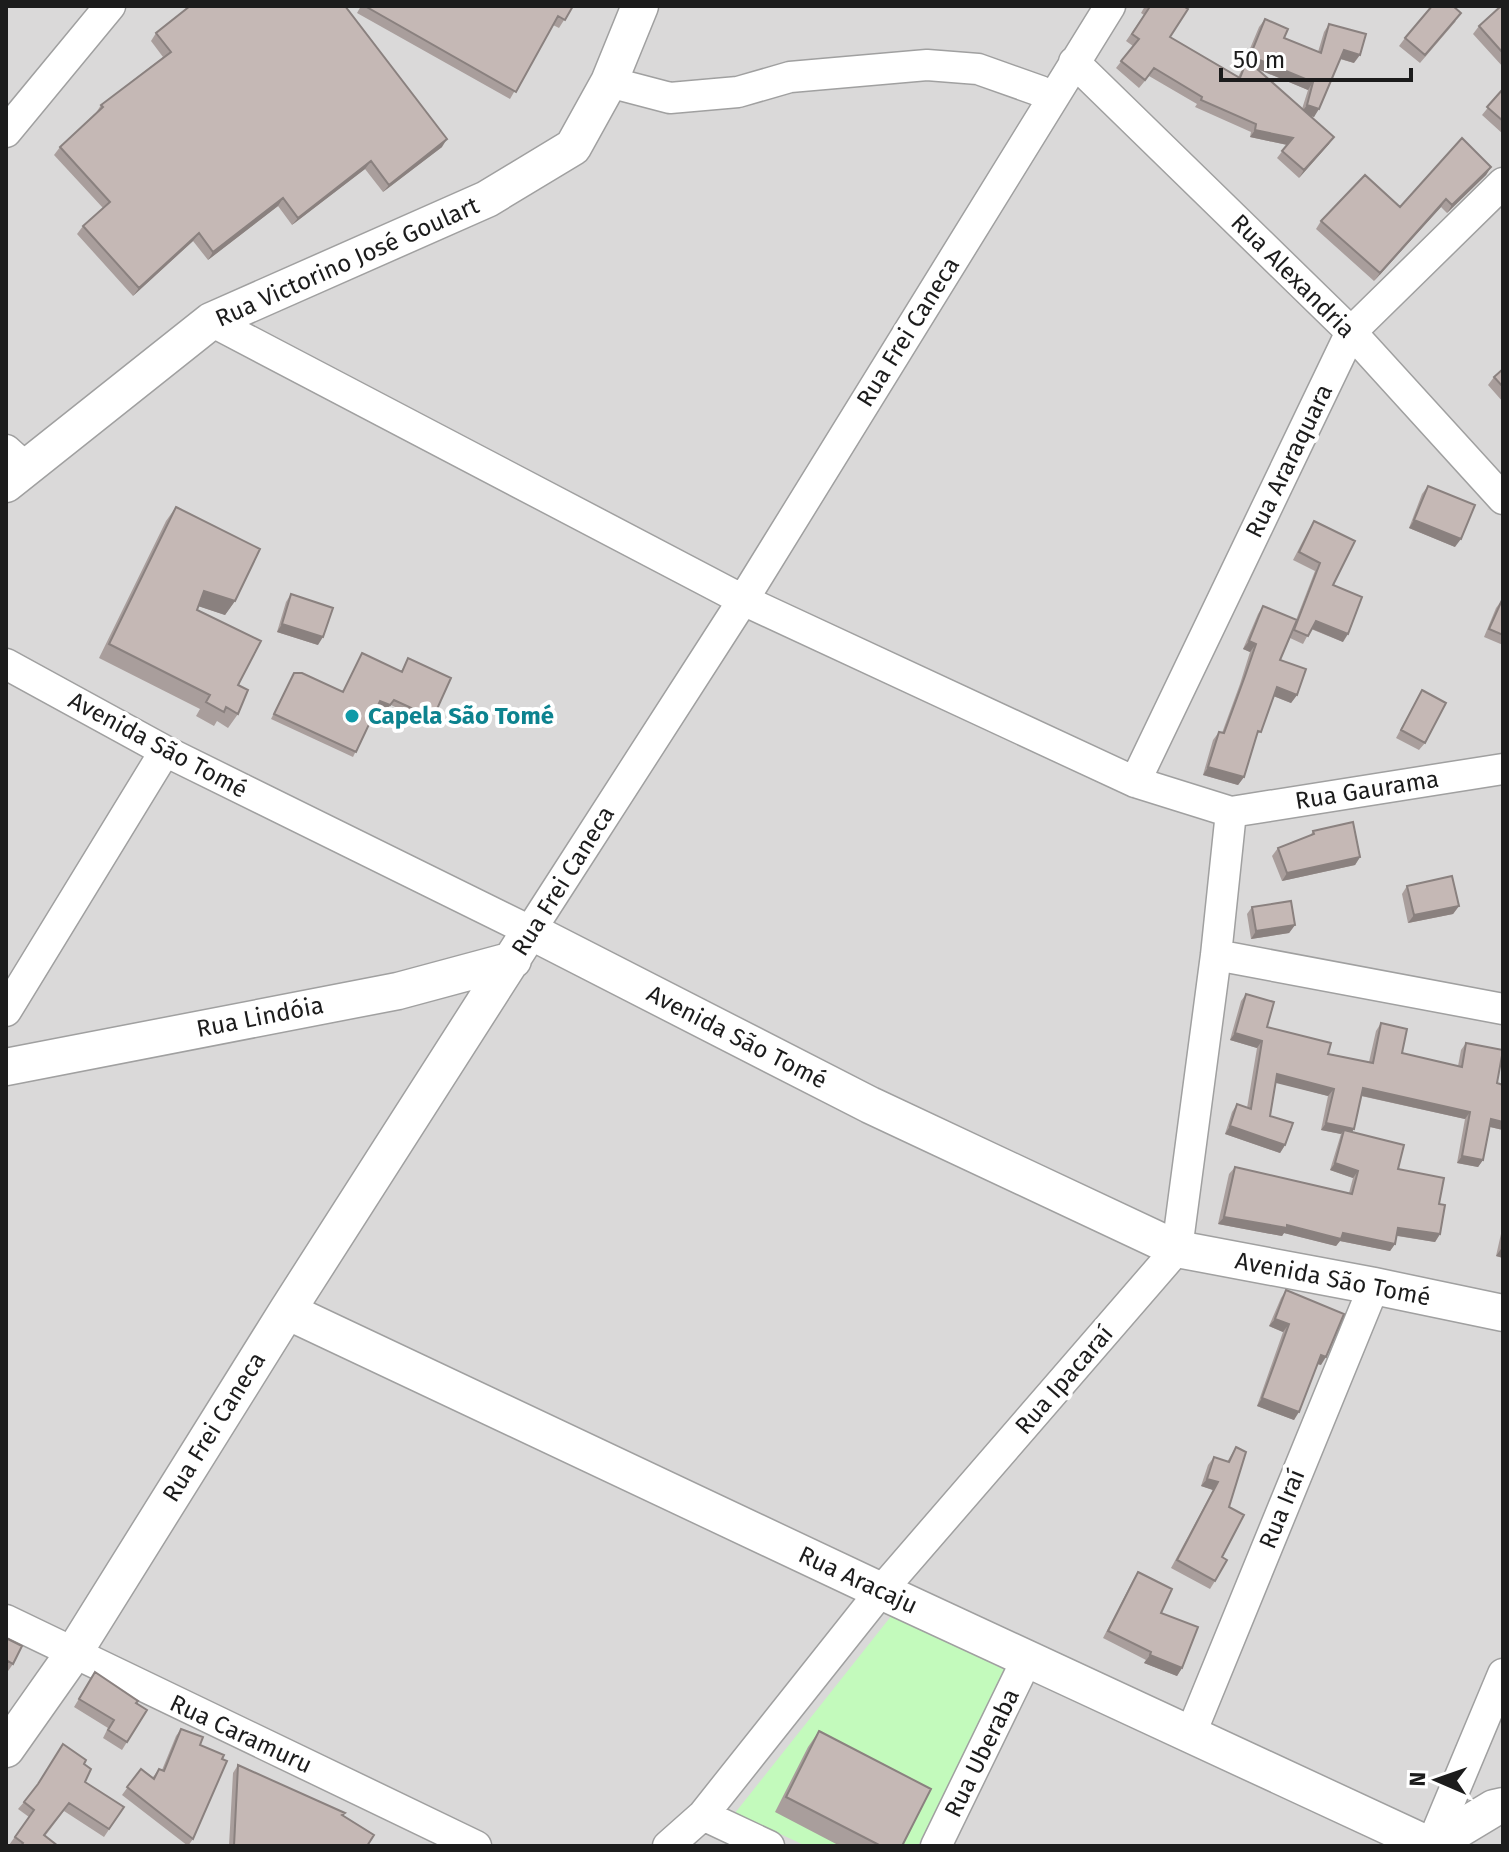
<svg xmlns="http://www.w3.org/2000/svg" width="1509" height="1852" viewBox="0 0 1509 1852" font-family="'Fira Sans',sans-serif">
	<rect width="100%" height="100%" fill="#eee7e2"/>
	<path fill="#dad9d9" d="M6,6H1503V1846H6Z"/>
	<path fill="#c3fabc" d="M892,1615L1005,1670L918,1846H806L735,1813Z"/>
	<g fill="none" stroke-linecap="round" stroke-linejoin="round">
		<defs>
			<path id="minor" d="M1074,62L1351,332L1503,499
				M609,82L670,98L738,92L790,77L927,65L978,69L1040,91L1051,99
				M6,132L110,6
				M211,321L743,600L1135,782L1231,812L1503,769
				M6,450L26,468
				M6,664L165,751L530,931L743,600L1110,6
				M1135,782L1351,332L1503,183
				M1216,955L1503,1009
				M6,1011L165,751
				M6,1620L476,1846
				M1191,1733L1374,1286
				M703,1815L769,1846
				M668,1846L703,1815L881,1591L1177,1249L1216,955L1231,812
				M936,1846L1027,1659
				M1431,1846L1503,1674"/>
			<path id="tertiary" d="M6,484L211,321L487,199L573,147L609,82L640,6
				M6,1067L398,991L513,960
				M287,1311L881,1591L1431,1846L1494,1808L1503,1806
				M6,1749L73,1654L287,1311L530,931L870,1105L1177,1249L1374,1286L1503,1313"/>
		</defs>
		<use href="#minor" stroke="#a0a0a0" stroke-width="33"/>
		<use href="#tertiary" stroke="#a0a0a0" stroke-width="39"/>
		<use href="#minor" stroke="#fff" stroke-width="30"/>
		<use href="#tertiary" stroke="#fff" stroke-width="36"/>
	</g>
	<path fill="#a99e9c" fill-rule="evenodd" d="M361,6H573L559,28L553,25L510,99L357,13Z
		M1145,6H1183L1170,37L1238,77L1245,64L1244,63L1259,27L1265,19L1284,38L1318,52L1324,32L1329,24L1354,63L1340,59L1314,117L1311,116L1329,144L1299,178L1277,158L1287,145L1250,137L1251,132L1195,107L1197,104L1149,76L1139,88L1116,68L1133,46L1126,41L1144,15L1141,13ZM1257,69L1308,90L1302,109Z
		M1503,6V67L1473,34L1479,26Z
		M1456,21L1420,63L1399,46L1405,38Z
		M156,33L442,147L383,192L365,169L292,225L278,206L208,260L193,241L133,296L77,234L83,226L103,208L54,155L60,147L96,113L101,105L163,57L151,41Z
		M1503,89V134L1482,115Z
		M1491,167L1486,175L1447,213L1441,207L1374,281L1316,229L1321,221L1400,207Z
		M1503,369V402L1488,385L1494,377Z
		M1428,486L1455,547L1409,528L1422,494Z
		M176,507L235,601L225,615L198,606L197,610L238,685V714L228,728L217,721L214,726L196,716L200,709L99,658L166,521Z
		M1314,521L1333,585L1343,642L1311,629L1303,644L1290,638L1280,660L1297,695L1291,703L1273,696L1255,740L1244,777L1238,785L1203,775L1213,740L1219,732L1222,733L1240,684L1250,652L1243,649L1258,614L1263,606L1296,620L1315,571L1293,560L1309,529Z
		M291,594L318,645L277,632L286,602Z
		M1502,600H1503V645L1484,637L1496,608Z
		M362,653L401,672L408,658L433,718L429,723L391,705L386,710L378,706L353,757L271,719L294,673L343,692Z
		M1422,690L1425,743L1419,750L1396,738Z
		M1313,831L1360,857L1355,865L1282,881L1272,856L1278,848L1310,836Z
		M1407,886L1459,906L1453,914L1408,923L1402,894Z
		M1252,907L1295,925L1289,933L1251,939L1247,914Z
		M1246,994L1267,1027L1328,1054L1369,1062L1376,1031L1381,1023L1402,1053L1458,1066L1461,1050L1466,1043L1497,1083L1503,1130L1490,1127L1483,1160L1478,1167L1457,1163L1465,1119L1361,1096L1352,1132L1439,1204L1440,1234L1435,1242L1397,1236L1395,1244L1390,1251L1340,1241L1336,1246L1284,1233L1282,1236L1218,1224L1229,1174L1235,1167L1349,1193L1353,1178L1330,1170L1341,1134L1321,1130L1328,1096L1276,1082L1270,1116L1285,1145L1280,1153L1225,1134L1232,1112L1237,1104L1247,1108L1257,1048L1230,1040L1241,1001Z
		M1503,1225V1258L1496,1256Z
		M1286,1290L1321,1365L1317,1364L1294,1420L1257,1406L1283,1332L1269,1326L1281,1298Z
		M1236,1447L1222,1557L1215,1581L1210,1589L1171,1568L1213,1490L1201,1486L1208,1465L1214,1457L1227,1462Z
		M1138,1572L1182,1668L1177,1676L1144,1663L1146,1660L1103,1638L1133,1580Z
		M6,1638L13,1664L6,1674Z
		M95,1672L136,1703L127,1742L122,1750L103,1738L108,1728L74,1707Z
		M181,1729L200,1745L193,1839L188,1846L122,1795L141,1769L153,1777L159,1769L162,1770L176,1736Z
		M819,1731L902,1846H840L775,1812L808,1747Z
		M84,1764L85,1782L124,1807L104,1837L64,1811L45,1836L58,1846H11L9,1845L29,1817L18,1809L24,1802Z
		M238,1765L343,1815L367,1846H229L233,1773Z"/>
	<path fill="#8a817f" d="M1344,50L1360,55L1354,63L1338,58Z
		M1250,56L1313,82L1308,90L1246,64L1247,60L1244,63Z
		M1307,105L1319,109L1314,117L1301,113Z
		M1255,130L1293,138L1288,145L1250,137Z
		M1334,137L1329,144L1299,178L1304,170Z
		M447,139L442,147L383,192L389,185Z
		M371,161L365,169L292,225L298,218Z
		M1491,167L1486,175L1447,213L1452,205Z
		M283,198L278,206L208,260L213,252Z
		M1446,199L1441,207L1374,281L1380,273Z
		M199,233L193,241L133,296L139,288Z
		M1414,520L1461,539L1455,547L1409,528Z
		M204,591L235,601L225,615L195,605Z
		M1316,621L1348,634L1343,642L1310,628Z
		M282,624L323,637L318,645L277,632Z
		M1249,641L1256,644L1250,652L1243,649Z
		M1277,687L1297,695L1291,703L1271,695Z
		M394,700L386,710L377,706L380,701Z
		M1208,767L1244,777L1238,785L1203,775Z
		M1360,857L1355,865L1282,881L1287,873Z
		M1459,906L1453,914L1408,923L1414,915Z
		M1295,925L1289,933L1251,939L1256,931Z
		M1235,1033L1262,1041L1257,1048L1230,1040Z
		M1277,1074L1334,1089L1328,1096L1272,1082Z
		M1363,1088L1470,1112L1465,1119L1358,1095Z
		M1491,1119L1503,1122V1130L1486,1126Z
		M1326,1123L1354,1129L1349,1136L1344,1130L1341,1134L1321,1130Z
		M1230,1126L1285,1145L1280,1153L1225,1134Z
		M1462,1156L1483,1160L1478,1167L1457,1163Z
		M1335,1163L1358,1171L1353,1178L1330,1170Z
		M1224,1217L1343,1233L1395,1244L1390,1251L1340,1241L1336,1246L1284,1233L1282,1236L1218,1224Z
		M1398,1228L1440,1234L1435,1242L1393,1235Z
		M1501,1249H1503V1258L1496,1256Z
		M1275,1319L1289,1324L1283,1332L1269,1326Z
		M1321,1355L1326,1357L1321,1365L1315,1363Z
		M1262,1398L1299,1412L1294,1420L1257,1406Z
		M1207,1479L1218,1482L1213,1490L1201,1486Z
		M1150,1655L1182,1668L1177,1676L1144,1663Z"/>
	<path fill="#c5b8b5" stroke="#8a817f" stroke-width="2" d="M190,6H345L447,139L389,185L371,161L298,218L283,198L213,252L199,233L139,288L83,226L110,202L60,147L103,107L101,105L171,52L156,33Z
		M365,6H573L565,20L558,16L516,92Z
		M1147,6H1183L1188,9L1170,37L1240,78L1247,60L1334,137L1304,170L1282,151L1293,138L1255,130L1256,124L1201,100L1202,97L1154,68L1145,80L1121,61L1139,39L1132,34L1149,8Z
		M1432,6H1453L1461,13L1425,55L1405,38Z
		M1501,6H1503V53L1479,26Z
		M1265,19L1288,29L1284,38L1321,53L1329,24L1366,34L1360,55L1344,50L1319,109L1307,105L1313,82L1250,56Z
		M1503,89V121L1487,107Z
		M1462,138L1491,167L1452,205L1446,199L1380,273L1321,221L1365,175L1400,207Z
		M1503,369V387L1494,377Z
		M1428,486L1475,505L1461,539L1414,520Z
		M176,507L260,549L235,601L204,591L197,610L261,641L238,685L248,690L238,714L226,707L224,712L206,702L210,695L109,644Z
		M1314,521L1355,541L1333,585L1362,597L1348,634L1316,621L1308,636L1294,630L1320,563L1299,552Z
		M291,594L333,608L323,637L282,624Z
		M1502,600H1503V635L1489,629Z
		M1263,606L1297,620L1280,660L1306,669L1297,695L1277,687L1261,732L1258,731L1244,777L1208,767L1219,732L1224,733L1245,676L1256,644L1249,641Z
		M362,653L402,672L408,658L451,678L433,718L394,700L390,705L380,701L356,752L274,714L294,673H302L343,692Z
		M1422,690L1446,703L1425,743L1401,730Z
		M1353,822L1360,857L1287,873L1278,848L1314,834L1313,831Z
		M1452,876L1459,906L1414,915L1407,886Z
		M1291,901L1295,925L1256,931L1252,907Z
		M1246,994L1274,1002L1267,1027L1331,1043L1328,1054L1373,1063L1381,1023L1407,1029L1402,1053L1462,1067L1466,1043L1503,1050L1497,1083L1503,1085V1122L1491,1119L1483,1160L1462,1156L1470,1112L1363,1088L1354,1129L1326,1123L1334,1089L1277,1074L1270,1116L1293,1123L1285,1145L1230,1126L1237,1104L1251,1109L1262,1041L1235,1033Z
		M1344,1130L1404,1145L1398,1169L1444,1178L1439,1204L1445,1205L1440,1234L1398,1228L1395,1244L1343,1233L1341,1239L1287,1225V1228L1224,1217L1235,1167L1352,1194L1358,1171L1335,1163Z
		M1286,1290L1344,1314L1326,1357L1321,1355L1299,1412L1262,1398L1289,1324L1275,1319Z
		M1236,1447L1246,1452L1229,1507L1244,1515L1222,1557L1227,1560L1215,1581L1177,1560L1218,1482L1207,1479L1214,1457L1229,1462Z
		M1138,1572L1172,1589L1161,1613L1198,1627L1182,1668L1150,1655L1151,1652L1108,1631Z
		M6,1638L22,1646L13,1664L8,1661L6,1664Z
		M95,1672L138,1701L136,1703L147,1710L127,1742L108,1730L114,1720L79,1699Z
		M181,1729L203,1737L200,1745L224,1755L222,1759L227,1761L193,1839L127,1787L141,1769L154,1779L159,1769L164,1771Z
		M819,1731L931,1789L902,1846H881L786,1797Z
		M63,1744L86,1760L84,1764L91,1769L85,1782L124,1807L109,1829L69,1803L44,1835L58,1846H21L23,1843L15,1837L34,1810L24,1802L38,1784Z
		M238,1765L345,1813L342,1815L374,1835L367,1846H234Z"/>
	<circle fill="#0f9aa8" stroke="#fff" stroke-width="3" cx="352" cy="716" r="8"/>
	<g text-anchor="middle" stroke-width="8" stroke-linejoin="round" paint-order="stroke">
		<g font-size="24" fill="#1c1c1c" stroke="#fff">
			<text transform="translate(347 262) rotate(-24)" y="8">Rua Victorino José Goulart</text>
			<text transform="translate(1293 276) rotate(45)" y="8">Rua Alexandria</text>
			<text transform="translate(908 332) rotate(-58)" y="8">Rua Frei Caneca</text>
			<text transform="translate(1289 461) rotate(-64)" y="8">Rua Araraquara</text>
			<text transform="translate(158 745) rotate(28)" y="8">Avenida São Tomé</text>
			<text transform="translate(1367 790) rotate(-9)" y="8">Rua Gaurama</text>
			<text transform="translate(563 881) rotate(-58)" y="8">Rua Frei Caneca</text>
			<text transform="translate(260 1017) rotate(-11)" y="8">Rua Lindóia</text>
			<text transform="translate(737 1037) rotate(27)" y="8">Avenida São Tomé</text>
			<text transform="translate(1333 1279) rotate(11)" y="8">Avenida São Tomé</text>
			<text transform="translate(1064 1380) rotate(-49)" y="8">Rua Ipacaraí</text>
			<text transform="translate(214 1427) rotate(-58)" y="8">Rua Frei Caneca</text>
			<text transform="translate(1282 1509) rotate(-68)" y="8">Rua Iraí</text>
			<text transform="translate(858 1580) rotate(25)" y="8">Rua Aracaju</text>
			<text transform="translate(241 1734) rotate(25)" y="8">Rua Caramuru</text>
			<text transform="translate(982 1753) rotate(-64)" y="8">Rua Uberaba</text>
		</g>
		<g font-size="24" font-weight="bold" fill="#0d838f" stroke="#fff" text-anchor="start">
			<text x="368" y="724">Capela São Tomé</text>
		</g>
	</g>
	<rect width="1509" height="1852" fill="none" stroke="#1c1c1c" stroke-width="16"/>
	<g transform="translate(1437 1780) rotate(272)" stroke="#ffffff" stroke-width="6" paint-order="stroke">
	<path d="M0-6L14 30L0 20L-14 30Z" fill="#1c1c1c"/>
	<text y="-12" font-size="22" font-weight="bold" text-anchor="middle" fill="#1c1c1c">N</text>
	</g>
	<path d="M1221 68v12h190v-12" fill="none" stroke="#1c1c1c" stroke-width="4"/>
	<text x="1233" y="68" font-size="24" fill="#1c1c1c" stroke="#ffffff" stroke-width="6" paint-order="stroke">50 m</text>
</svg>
